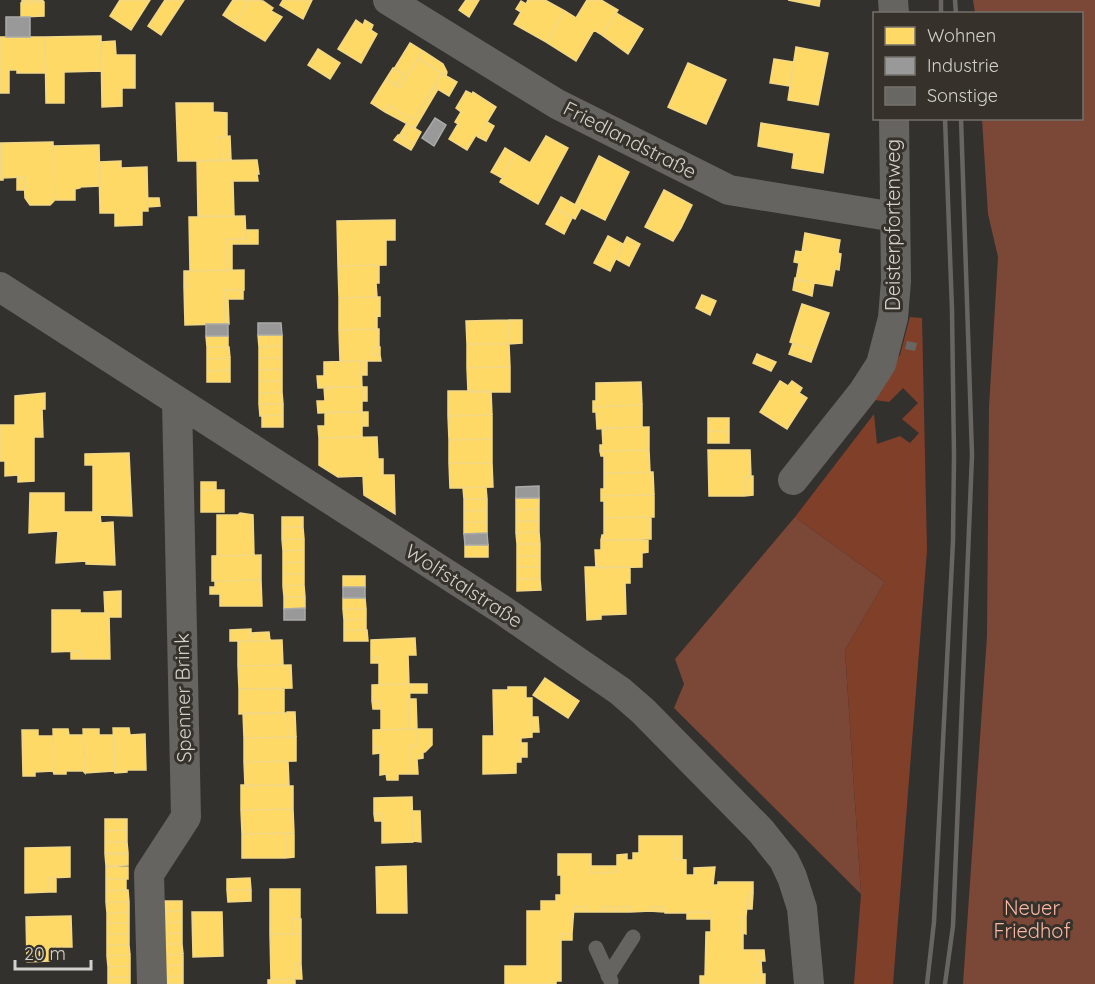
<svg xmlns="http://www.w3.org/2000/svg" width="1095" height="984" viewBox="0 0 1095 984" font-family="Quicksand,sans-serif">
	<rect width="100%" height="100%" fill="#33312e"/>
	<path fill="#7b4736" d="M973,0H1095V984H963L987,636L989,407L998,257L988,214L982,119L1082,118V14L975,13Z
		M795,517L885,582L845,650L861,894L674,708L684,684L675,659Z"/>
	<path fill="#803f29" d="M910,317L922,318L927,550L893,984H854L861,894L845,650L885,582L795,517L874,414L877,444L900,436L910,443L919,433L902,419L918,403L903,388L889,402L867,399L900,355Z"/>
	<path fill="#ffd966" stroke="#f2d785" stroke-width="1.5" d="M22,0H43V2L22,3Z
		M120,0H150L131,30L110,16Z
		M165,0H184L161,35L148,26Z
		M233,0H249L235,23L223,15Z
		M249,0L263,1L273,8L271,11L282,17L265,41L235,23Z
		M283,0H312L303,19L280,5Z
		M466,0H479L469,17L459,10Z
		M528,0H545L565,11L546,42L514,24L521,12L516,9L521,1L526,4Z
		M587,0H601L618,10L602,35L594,30L576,61L546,42L565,11L576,18Z
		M788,0H820L819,6Z
		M44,2V16L21,17V3Z
		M616,13L643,29L628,54L602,35Z
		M356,20L363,25L365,20L373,25L371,30L377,34L361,63L338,49Z
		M101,36V71L64,72V103H46L45,37Z
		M0,37H45V73H17V70H9V93H0Z
		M115,41L116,55H135V88H122V106L102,107L101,42Z
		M410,43L423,51L400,88L395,85L403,74L394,69Z
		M796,47L828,53L818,105L788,100Z
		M318,49L340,63L330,79L308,65Z
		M423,51L443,64L447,72L446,76L418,58Z
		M418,58L442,73L413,120L389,105L385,112L371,103L386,79L400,88Z
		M774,59L794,62L789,86L770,83Z
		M688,63L726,80L706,124L668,107Z
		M393,68L403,74L395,85L386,79Z
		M441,73L457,82L449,96L434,87Z
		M434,87L438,89L415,128L385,112L389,105L413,120Z
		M466,91L472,94L473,92L496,107L478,137L476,135L467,150L449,139L458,124L455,122L461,112L456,108Z
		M176,103H213V112L227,113V136L219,137L220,160L178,161Z
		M487,122L494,126L486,141L478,137Z
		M407,123L411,126L404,139L399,136Z
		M761,123L829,134L823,173L792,168L794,153L758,146Z
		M411,126L421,132L414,145L404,139Z
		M398,135L414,145L411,150L394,140Z
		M230,136L231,160H220L219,137Z
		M546,136L568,148L538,204L500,182L515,154L530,163Z
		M53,142L54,201L50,205H30L25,198L24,177L3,178V143Z
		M0,143H3V180H0Z
		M99,145L100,186L80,187V188L75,189V200H54L53,146Z
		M505,148L515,154L502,178L491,172Z
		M599,156L629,172L605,220L575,205Z
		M257,160L259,174H257L258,181H233L234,216H198L197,161Z
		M121,161V168L147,167L148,211H142V225L115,226V213H100L99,162Z
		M17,177H24V190H17Z
		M664,190L692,205L681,228L673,241L645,227Z
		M561,197L581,208L575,219L555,208Z
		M148,198H159L160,206L148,207Z
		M555,208L572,218L564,234L546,224Z
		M245,216L246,239H226V270L190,271L189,217Z
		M395,220V240H386V265L338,266L337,221Z
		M246,230H258V244H232V270H226V239H246Z
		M805,233L840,240L838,253L841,254L839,270L835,269L832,286L796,280L799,263L794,262L796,251L802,252Z
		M608,236L623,244L610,271L594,263Z
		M627,237L640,244L629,266L616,259Z
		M379,265V283H376L377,297L339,298L338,266Z
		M244,270V290H224L225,324L185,325L184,287H188L187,271Z
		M184,271H187L188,287H184Z
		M795,278L814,283L812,296L793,290Z
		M224,290H243V299H228L229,324H225Z
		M702,295L716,301L710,315L696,308Z
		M380,297V316L377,315V329L339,330V298Z
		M802,304L829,313L815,351L790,342Z
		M509,320H522V343L509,344Z
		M509,320V344H467L466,321Z
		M379,329V347H373V355H380L381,361H340L339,330Z
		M258,335H282V346L259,347Z
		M206,336H228V347H207Z
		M793,343L815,351L811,362L789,354Z
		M467,344H509L510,367L467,368Z
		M282,346V358H259V347Z
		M207,347H229L230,358L207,359Z
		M373,347H380V355H373Z
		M757,354L776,362L771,371L753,363Z
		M230,358V370L207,371V359Z
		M259,358H282V369L259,370Z
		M361,361H367V375H361Z
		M361,361L362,387L318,388L317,376H324V362Z
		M510,367V392H468L467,368Z
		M282,369V381H259V370Z
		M230,370V382H207V371Z
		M259,381H282V392L259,393Z
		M780,381L788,386L792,381L802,388L799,393L807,398L787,429L760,412Z
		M641,382L642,405L593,407V401H596V383Z
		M324,387H362V412L318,413L317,401H325Z
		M362,387H367V401H362Z
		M448,391H491L492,415L448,416Z
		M282,392L283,404H259V393Z
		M45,393V409H42L43,437H34V481L18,482V475L5,476V461H0V425H15V396Z
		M259,404H283V415L260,416Z
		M642,405V427L597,429L596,412H593V407Z
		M325,412H362V437L319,438L318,426H325Z
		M362,412H368V426H362Z
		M283,415V427H262V416Z
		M492,415V439L449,440L448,416Z
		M708,418H729V432L708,431Z
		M649,427V450L600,451V445H603L602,428Z
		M708,431L729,432V443H708Z
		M377,437L378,459H383V475H394L395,514L364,495L363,476L338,477L319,465V438Z
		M492,439V463H449V440Z
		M649,450L650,472L604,473V456H601L600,451Z
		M708,450H750L751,477H745V496H709Z
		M129,453L132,516L100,515L101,523L113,522L115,565L86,564V561L56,563L58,531L29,533L30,493H64V512H93V465H85V454Z
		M449,463H492L493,487L450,488Z
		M653,472L654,495L601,496V489H604V473Z
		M753,476V495L745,496V477Z
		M201,482H216V490H201Z
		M486,487L487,499H464L463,488Z
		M201,490H224V512H201Z
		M654,495V517L604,518V501H601V496Z
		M516,498H539V509L516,510Z
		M464,499H487V510L464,511Z
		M539,509V521H516V510Z
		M487,510V522H464V511Z
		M240,513L253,515L254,555L217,556V515H238Z
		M282,517H303V527L282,528Z
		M651,517V539L601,540L602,535H604V518Z
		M516,521H539V532L516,533Z
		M464,522H487V533L464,534Z
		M303,527L304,539H282V528Z
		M539,532L540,544H517L516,533Z
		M282,539H304V550L283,551Z
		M601,540H648V552L642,553V567L596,568L595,550H601Z
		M517,544H540V556H517Z
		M465,545H488V557H465Z
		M304,550V562L283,563V551Z
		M261,555V580L212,581V556Z
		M517,556H540V567H517Z
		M304,562V574H283V563Z
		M517,567H540V579H517Z
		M585,567H630V583H625L626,614L601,615V619L587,620Z
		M283,574H304V585L283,586Z
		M343,576H365V587H343Z
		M517,579H540L541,590L517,591Z
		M261,580L262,606H220V594H215V581Z
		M304,585L305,597H284L283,586Z
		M210,587H215V594H210Z
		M121,591V617H109V613H105L104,592Z
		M284,597H305V608L284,609Z
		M343,598H365L366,609H343Z
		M343,609H366V619L344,620Z
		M52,610H80V613H109L110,659H80V651L52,652Z
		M366,619V630H344V620Z
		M251,629V641H230V630Z
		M344,630H367L368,641H344Z
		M269,632L270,641H251V633Z
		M415,638L416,655H408L409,684L379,685V657H371V640Z
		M282,640L283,665L238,666V641Z
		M80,651V659H71V652Z
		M371,657H379V663H371Z
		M291,665L292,688L239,689L238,666Z
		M545,678L579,701L568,718L533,695Z
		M410,684L409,729L381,730V701H372V685Z
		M410,684H427V693H410Z
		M508,687H526V698H532V737L521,738V762H516V773L483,774V736H494L493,690H508Z
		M239,689H284V713L239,714Z
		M408,699H416L417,729H409Z
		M372,701H381V709H373Z
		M295,712L296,737H288L287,712Z
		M243,713H287L288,737L244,738Z
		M532,717H538L539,732H532Z
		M113,728H129L130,735L145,734L146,770H127V772L115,773Z
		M53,729H68L69,735H83L85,773L83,771H66V774H54Z
		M83,729H99V735H114L115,773L114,771L85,773Z
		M417,729H432V745L425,752H423V758L417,759L418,774H411V746H417Z
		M417,729V746H411V774H398V780H387L386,774L380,775V747H373V730Z
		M22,730H38V736H53L54,774L53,771L35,772V776H23Z
		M296,737V761L244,762V738Z
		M521,743H527V757H521Z
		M373,747H380V753L373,754Z
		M288,761L289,785L245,786L244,762Z
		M241,785L293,786V809L241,810Z
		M412,797L413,842L382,843V814H374V798Z
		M293,809L294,833L242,834L241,810Z
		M413,811H420L421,842L413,841Z
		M374,814H382V821H375Z
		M105,819H127V830L105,831Z
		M127,830V842H105V831Z
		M286,833H294V857L286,858Z
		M286,833V858H242V834Z
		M639,836H675V859L686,860V875H694V868L715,867L713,885H718V882H753V893H748L746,917H740V932H743V950H757V961H761L762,974H757V984H700V976H705L706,932H711V912L665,913L663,907H650V911L631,912V907H618V912H614V907H603V912H587V907H574L572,934H561V981H556V984H505V966H527V911H541V901H556V895H561V875H558V854H591V873L617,872V855L627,854V860H633V853H639Z
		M675,836H682V859H675Z
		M105,842H127L128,853H105Z
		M70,847V877L48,878V892L25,893V848Z
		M105,854H128V865L106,866Z
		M406,866L407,913H377L376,867Z
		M591,866H617V872L591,873Z
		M106,867H128V879H106Z
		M48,878H56V892H48Z
		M250,878L251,890H227V879Z
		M106,879H126V890L106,891Z
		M270,889H300V919H292V934H270Z
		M128,890L129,902H106V891Z
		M227,890H251V901L228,902Z
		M748,893H753L752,909H748Z
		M159,901H182V911L159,912Z
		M106,902H129V912L107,913Z
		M574,907H587V912H574Z
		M603,907H614V912H603Z
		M618,907H631V912H618Z
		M650,907H663V912L650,911Z
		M182,911V922L159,923V912Z
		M129,912V923H107V913Z
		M192,912H222L223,956L193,957Z
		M687,912H711V919H687Z
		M71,916L72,947H50V961L27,962L26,917Z
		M740,917H746V934L740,932Z
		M292,919H301V934H292Z
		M182,922V933L159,934V923Z
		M107,923H129V934H107Z
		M182,933V944H159V934Z
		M107,934H129V945H107Z
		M270,934H301V964H294L295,979L271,980Z
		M561,934H572V940H561Z
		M159,944H182L183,954L160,955Z
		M107,945H129L130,955L107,956Z
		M757,950H764L765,961H757Z
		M183,954V965L160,966V955Z
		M130,955V966L108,967L107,956Z
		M294,964H301L302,979H295Z
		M183,965V976L160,977V966Z
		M130,966V977H108V967Z
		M757,974H765V984H757Z
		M183,976V984H160V977Z
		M108,977H130V984H108Z
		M295,979V984H268V980Z"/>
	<path fill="#999" stroke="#aaaaa9" stroke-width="1.5" d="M6,17H30V37H6Z
		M435,118L446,125L434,146L422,138Z
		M258,323H281L282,335H258Z
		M206,324H228V336H206Z
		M539,486V498H516V487Z
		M487,533L488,545H465L464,534Z
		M343,587H365V598H343Z
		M305,608V620H284V609Z"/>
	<path fill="#696764" d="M907,341L917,343L915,351L905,349Z"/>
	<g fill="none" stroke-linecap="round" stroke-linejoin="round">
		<path stroke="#656461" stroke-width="15" d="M596,948L611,981
			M608,976L633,937"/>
		<path stroke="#656461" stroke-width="30" d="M388,0L557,104L729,190L895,217
			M893,0L894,14
			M0,287L501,609L620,691L643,711L761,831L784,860L792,877L802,908L809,984
			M793,480L863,392L881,364L893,318L896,281L894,118
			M152,984L149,874L186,817L177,401"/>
		<path stroke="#676663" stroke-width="4.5" d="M955,0L956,14
			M941,14V0
			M927,984L934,922L953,541L954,456L952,310L945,118
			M945,984L953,926L972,455L961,118"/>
	</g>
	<g text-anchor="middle" stroke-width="6" stroke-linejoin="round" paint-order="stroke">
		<g font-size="20" fill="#d3d1cd" stroke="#36322b">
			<text transform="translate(630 140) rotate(27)" y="7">Friedlandstraße</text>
			<text transform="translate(893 225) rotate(-90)" y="7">Deisterpfortenweg</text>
			<text transform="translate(464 586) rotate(33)" y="7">Wolfstalstraße</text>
			<text transform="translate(183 698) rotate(-91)" y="7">Spenner Brink</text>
		</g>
		<g font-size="20" fill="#fab8a2" stroke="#36322b">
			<text x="1032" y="915">Neuer<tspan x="1032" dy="23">Friedhof</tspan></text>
		</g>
	</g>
	<rect x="873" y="12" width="210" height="108" fill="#36322b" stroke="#75726c" stroke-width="1.5"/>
	<rect x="885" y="27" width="30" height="18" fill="#ffd966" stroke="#75726c" stroke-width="1.5"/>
	<text x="927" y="42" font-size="18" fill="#d3d1cd">Wohnen</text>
	<rect x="885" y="57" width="30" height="18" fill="#999999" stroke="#75726c" stroke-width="1.5"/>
	<text x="927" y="72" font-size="18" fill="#d3d1cd">Industrie</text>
	<rect x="885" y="87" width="30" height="18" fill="#696764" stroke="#75726c" stroke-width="1.5"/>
	<text x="927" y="102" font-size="18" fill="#d3d1cd">Sonstige</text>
	<path d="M15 960v9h76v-9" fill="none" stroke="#d3d1cd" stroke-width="3"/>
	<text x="24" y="960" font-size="18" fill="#d3d1cd" stroke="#36322b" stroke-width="4.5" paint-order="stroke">20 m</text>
</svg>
